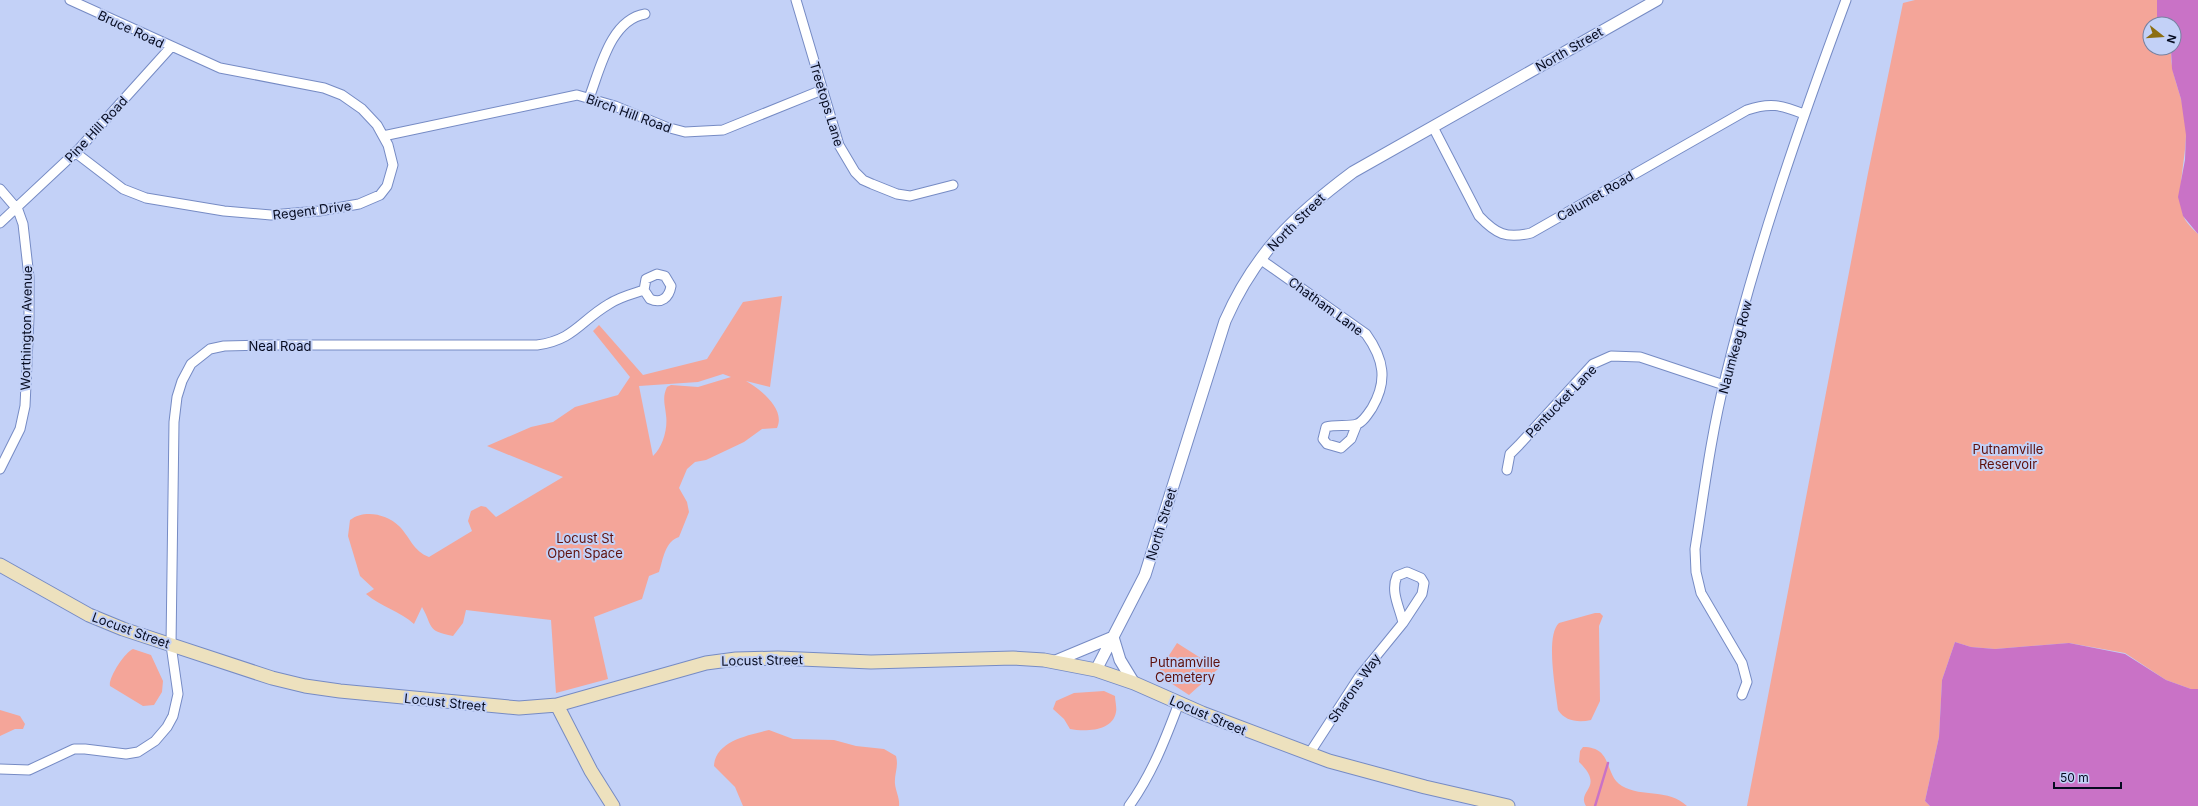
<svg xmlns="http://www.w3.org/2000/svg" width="2198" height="806" viewBox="0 0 2198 806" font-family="Inter,sans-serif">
	<rect width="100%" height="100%" fill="#c3d1f7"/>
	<path fill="#f4a599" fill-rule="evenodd" d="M1915,0H2157V18L2162,24H2150V48H2171C2169,72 2182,94 2185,117C2190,151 2175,182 2183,215C2185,222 2193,229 2198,234V689H2191L2166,680L2125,653L2069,643L1995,649L1971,647L1955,642L1942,680L1939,737L1925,801L1930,806H1747L1868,173L1903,3Z
		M782,296L770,387L746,381C760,389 786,409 777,428L762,429L744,442L706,460L695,462L687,469L679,488L687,502L689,512L679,537C665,541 663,560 659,572L649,576L642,599L594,617L608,679L556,693L551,620L466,610L463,623L453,636C426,631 433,626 422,607L414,624C400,611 381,607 366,594L374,589L360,576L348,536L350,520C364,509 387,514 399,526C410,537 413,551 429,557L472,531L468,521L471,511L481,506L486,507L496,517L563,477L487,446L531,427L553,422L575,407L618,395L630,377L593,331L599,325L643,375L707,359L743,302ZM723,374L731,377L698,387L671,385L667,387C662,397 665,405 666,415C668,428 663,447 653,456L639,386L698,382Z
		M1595,613H1600L1603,616L1599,626L1600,701L1591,720C1578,723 1565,721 1558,710C1556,691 1545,636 1559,623Z
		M1177,643L1218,669L1189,695L1157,674Z
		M133,649L151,655L163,681L162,692L154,705L143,706L110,686C108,678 125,652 133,649Z
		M1104,691L1115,696C1115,701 1117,707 1116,712C1113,731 1086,732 1070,729L1064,719L1053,709L1056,701L1074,693Z
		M0,710L20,716L25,724L23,729H15L0,736Z
		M769,730L793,739L834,740L856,746L884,749L896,756C899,767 894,774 895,784C896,792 900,799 899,806H743L735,787L714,766C715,741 749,735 769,730Z
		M1583,747C1614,747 1604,776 1622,786C1643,798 1668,788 1687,806H1586C1576,790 1606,788 1579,762L1580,751Z"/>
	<path fill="#c972c6" d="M2157,0H2198V234L2183,216L2178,197L2185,160L2186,135L2181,99L2172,69L2171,50L2174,48V24L2161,23L2157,18Z
		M1955,642L1971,647L1995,649L2069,643L2125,654L2166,680L2191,689H2198V806H1930L1925,801L1939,737L1942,680Z"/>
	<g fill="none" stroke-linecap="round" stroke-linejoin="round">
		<path stroke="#c972c6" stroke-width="2.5" d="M1595,806L1608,763"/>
		<defs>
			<path id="minor" d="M70,0L220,68L324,88L342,95L362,109L377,125L388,145L393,165L387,186L380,195L359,204L319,211L271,215L224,211L146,198L123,189L76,153
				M796,0L839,145L855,172L863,180L872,184L897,194L910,196L953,185
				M589,98C600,70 610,20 645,14
				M1433,127L1479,216C1496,234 1506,239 1531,233L1747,110C1770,102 1781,105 1804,114
				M383,136L577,95L615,106L666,127L685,132L723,130L822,90
				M0,189L18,210L23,224L29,277V318L25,406L20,429L0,469
				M0,223L79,149L171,47
				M1260,259L1366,334C1384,359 1388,381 1372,408C1368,414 1363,422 1357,424C1350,427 1335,424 1326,427L1323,439L1327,444L1341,448L1351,439L1357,424
				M1507,470L1510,454L1519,445L1593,364L1611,356L1640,357L1724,385
				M1742,695L1747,682L1742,663L1701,593L1696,572L1695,549C1704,492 1711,435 1725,379C1756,250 1800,124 1846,0
				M1309,754L1359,677L1403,623L1422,594L1424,583L1421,578L1407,572L1397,576C1390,592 1400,608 1403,623
				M0,769L29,770L74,749H85L126,754L138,752L155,741L167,727L173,716L178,694L171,645L174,422L177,397L182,381L191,364L210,349L224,346L261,345H537C574,340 580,321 609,304C619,297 632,294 644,290L650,299C661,304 669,298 671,286L665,276L657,274L646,279L644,290
				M1129,806C1152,774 1165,740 1179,703"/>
			<path id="tertiary" d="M1053,662L1113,637L1120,660L1134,683
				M1096,670L1145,575L1225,321C1255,253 1294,216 1353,172L1657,0"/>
			<path id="secondary" d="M0,565L89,615L123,629L272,678L305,686L340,691L519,708L557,705L706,663L736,659L778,658L871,662L1013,658L1044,660L1096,670L1134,683L1202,713L1329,761L1425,787L1508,806
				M557,705L591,771L613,806"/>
		</defs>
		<use href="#minor" stroke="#768bc4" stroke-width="11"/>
		<use href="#tertiary" stroke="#768bc4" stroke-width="13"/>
		<use href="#secondary" stroke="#768bc4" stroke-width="15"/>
		<use href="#minor" stroke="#fff" stroke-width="9"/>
		<use href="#tertiary" stroke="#fff" stroke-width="11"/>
		<use href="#secondary" stroke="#ede1be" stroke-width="13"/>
	</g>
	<g text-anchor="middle" stroke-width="4" stroke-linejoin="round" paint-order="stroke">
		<g font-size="13" fill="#060b20" stroke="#c3d1f7">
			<text transform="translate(131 29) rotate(25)" y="5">Bruce Road</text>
			<text transform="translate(1569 49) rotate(-30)" y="5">North Street</text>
			<text transform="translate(827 104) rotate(73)" y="5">Treetops Lane</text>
			<text transform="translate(629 113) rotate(20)" y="5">Birch Hill Road</text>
			<text transform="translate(96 129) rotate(-47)" y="5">Pine Hill Road</text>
			<text transform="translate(1595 196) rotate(-30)" y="5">Calumet Road</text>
			<text transform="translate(312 210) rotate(-7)" y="5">Regent Drive</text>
			<text transform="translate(1296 222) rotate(-45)" y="5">North Street</text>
			<text transform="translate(1326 306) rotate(36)" y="5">Chatham Lane</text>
			<text transform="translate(26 328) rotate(-89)" y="5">Worthington Avenue</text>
			<text x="280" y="351">Neal Road</text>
			<text transform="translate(1735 347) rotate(-75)" y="5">Naumkeag Row</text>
			<text transform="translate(1561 401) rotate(-46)" y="5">Pentucket Lane</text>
			<text transform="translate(1161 524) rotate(-73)" y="5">North Street</text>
			<text transform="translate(131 630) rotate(20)" y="5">Locust Street</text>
			<text transform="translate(762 660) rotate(-1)" y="5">Locust Street</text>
			<text transform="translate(1354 688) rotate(-55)" y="5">Sharons Way</text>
			<text transform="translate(445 702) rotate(6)" y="5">Locust Street</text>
			<text transform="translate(1208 715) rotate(23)" y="5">Locust Street</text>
		</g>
		<g font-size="13" fill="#5e110d" stroke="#c3d1f7">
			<text x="2008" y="454">Putnamville<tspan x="2008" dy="15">Reservoir</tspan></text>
			<text x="585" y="543">Locust St<tspan x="585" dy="15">Open Space</tspan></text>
			<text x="1185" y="667">Putnamville<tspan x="1185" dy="15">Cemetery</tspan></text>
		</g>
	</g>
	<g transform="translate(2162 36) rotate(107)"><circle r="19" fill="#c3d1f7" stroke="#7782a1"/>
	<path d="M0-3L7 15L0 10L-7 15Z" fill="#8c6e11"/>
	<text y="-6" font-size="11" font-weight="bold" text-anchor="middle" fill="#060b20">N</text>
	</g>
	<path d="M2054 782v6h67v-6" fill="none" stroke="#060b20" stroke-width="2"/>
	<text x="2060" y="782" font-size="12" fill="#060b20" stroke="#c3d1f7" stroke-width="3" paint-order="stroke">50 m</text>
</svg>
